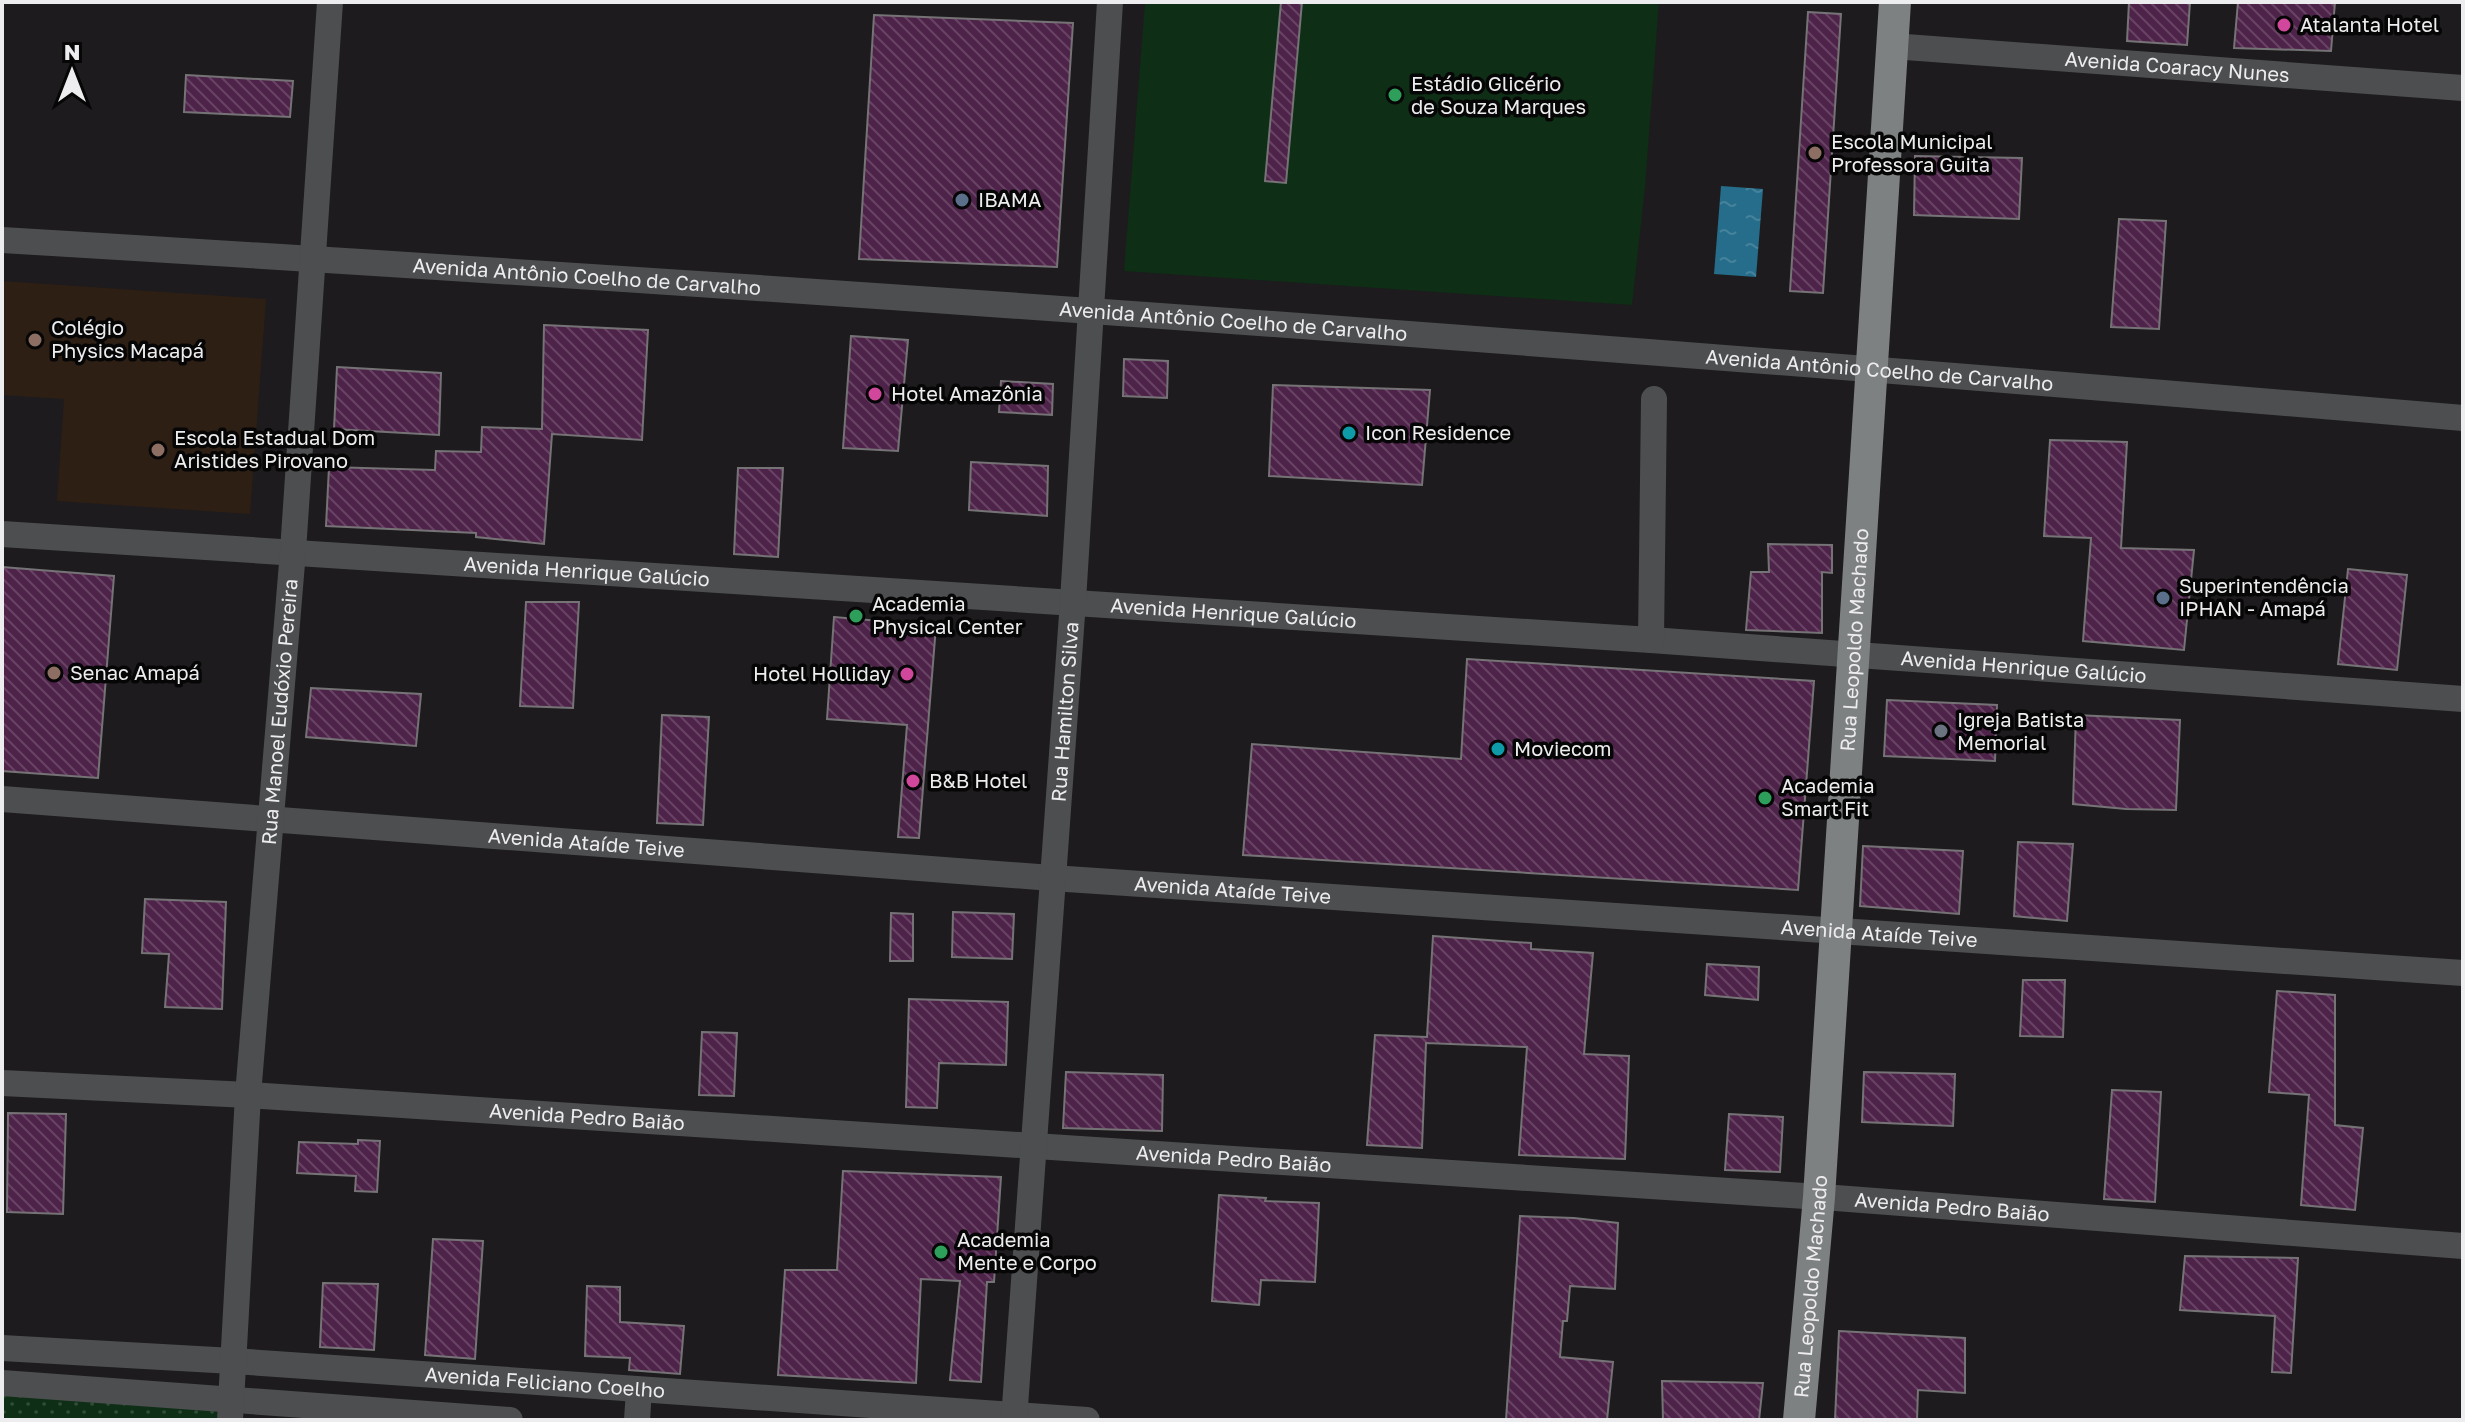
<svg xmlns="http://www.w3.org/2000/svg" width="2465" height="1422" viewBox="0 0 2465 1422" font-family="'Golos Text',sans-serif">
	<defs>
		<pattern id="park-dots" width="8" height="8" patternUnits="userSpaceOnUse" patternTransform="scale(2)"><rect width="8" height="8" fill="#0e2e16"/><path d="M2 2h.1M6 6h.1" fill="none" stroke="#314c38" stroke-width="1.8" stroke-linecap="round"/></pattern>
		<pattern id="water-ripples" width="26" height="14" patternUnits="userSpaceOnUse" patternTransform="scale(2)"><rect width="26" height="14" fill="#256d8a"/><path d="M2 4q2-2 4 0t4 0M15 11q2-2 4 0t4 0" fill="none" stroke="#45829b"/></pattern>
		<pattern id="building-back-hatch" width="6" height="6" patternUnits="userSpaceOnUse" patternTransform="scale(2)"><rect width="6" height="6" fill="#4e2349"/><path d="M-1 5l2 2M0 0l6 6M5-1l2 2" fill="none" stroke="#684364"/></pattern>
	</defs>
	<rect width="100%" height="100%" fill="#1d1b1d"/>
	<path fill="#2e1f15" d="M2,281L266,299L250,514L57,501L64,399L2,395Z"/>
	<path fill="#0e2e16" d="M1145,2H1659L1645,187L1632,305L1124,271Z"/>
	<path fill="url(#park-dots)" d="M2,1387L223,1402L222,1420H2Z"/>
	<path fill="url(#water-ripples)" d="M1721,186L1763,189L1756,277L1714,274Z"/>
	<path fill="url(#building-back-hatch)" stroke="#757375" stroke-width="2" d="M1281,2H1302L1286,183L1265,181Z
		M2129,2H2190L2187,45L2127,41Z
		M2238,2H2335L2331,51L2234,48Z
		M1808,12L1841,14L1823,293L1790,291Z
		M874,15L1073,23L1057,267L859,259Z
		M186,75L293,81L290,117L184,112Z
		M1915,156L2022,158L2019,219L1914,215Z
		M2119,219L2166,221L2159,329L2111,327Z
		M544,325L648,330L642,440L552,434L544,544L476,537V533L326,526L329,467L435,470L436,451L481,452L482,427L542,429Z
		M851,336L908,340L898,451L843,448Z
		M1124,359L1168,361L1167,398L1123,396Z
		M337,367L441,373L439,435L334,429Z
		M1001,381L1053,384L1052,415L999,412Z
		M1273,385L1430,390L1422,485L1269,476Z
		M2050,440L2127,442L2121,548L2194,550L2184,650L2083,641L2091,538L2044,536Z
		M971,462L1048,466L1047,516L969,510Z
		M738,468H783L778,557L734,554Z
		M1768,544L1832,545V573L1822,572V633L1746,630L1751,572H1769Z
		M2,567L114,576L98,778L2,771Z
		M2348,569L2407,575L2397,670L2338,664Z
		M526,602H579L573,708L520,706Z
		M834,617L936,626L919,838L898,837L907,725L827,719Z
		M1467,659L1814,681L1798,890L1243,855L1252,744L1461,759Z
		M311,688L421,694L416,746L306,737Z
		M1887,700L1997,705L1995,761L1884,756Z
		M662,715L709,717L703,825L657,823Z
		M2076,715L2180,720L2176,810L2126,809L2073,804Z
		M2018,842L2073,844L2067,921L2014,916Z
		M1863,846L1963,851L1959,914L1860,906Z
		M145,899L226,902L222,1009L165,1007L169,954L142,953Z
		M953,912L1014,914L1012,959L952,957Z
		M891,913L913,914V961H890Z
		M1433,936L1531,943V949L1593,953L1584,1054L1629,1056L1625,1159L1519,1155L1527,1047L1426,1043L1422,1148L1367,1145L1375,1035L1427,1037Z
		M1707,964L1759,967L1758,1000L1705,995Z
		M2023,980H2065L2063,1037L2020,1036Z
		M2277,991L2335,995V1125L2363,1128L2355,1210L2301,1205L2309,1095L2269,1092Z
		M909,999L1008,1002L1006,1065L939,1063L937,1108L906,1107Z
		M702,1032L737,1033L734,1096L699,1095Z
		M1066,1072L1163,1075L1162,1131L1063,1128Z
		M1864,1072L1955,1074L1953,1126L1862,1122Z
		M2112,1090L2161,1092L2155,1202L2104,1199Z
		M8,1113L66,1114L63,1214L7,1212Z
		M1729,1114L1783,1117L1780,1172L1725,1170Z
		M358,1140L380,1141L377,1192L355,1191L356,1176L297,1173L299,1142L358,1144Z
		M843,1171L1001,1177L994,1282H987L981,1382L950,1380L960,1281L921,1279L916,1383L778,1375L785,1270H837Z
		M1219,1195L1266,1198L1265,1201L1319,1203L1315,1282L1261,1280L1259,1305L1212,1301Z
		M1520,1216L1574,1218L1618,1223L1615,1289L1570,1286L1567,1321H1563L1560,1357L1613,1362L1607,1420H1506Z
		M433,1239L483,1241L475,1359L425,1355Z
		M2185,1256L2298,1258L2291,1373L2272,1372L2275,1316L2180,1310Z
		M323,1283L378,1284L374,1350L320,1347Z
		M587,1286L620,1287V1322L684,1326L680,1374L629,1370L630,1358L585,1356Z
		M1839,1331L1965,1338V1393L1918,1390L1917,1420H1835Z
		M1662,1381L1763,1383L1759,1420H1663Z"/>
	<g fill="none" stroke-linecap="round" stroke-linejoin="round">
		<g stroke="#4d4e4f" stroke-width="26">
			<path id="s1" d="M1892,46L2463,88"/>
			<path id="s2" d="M2,240C823,289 1643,348 2463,418"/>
			<path id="s3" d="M2,534L1651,640L2463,699"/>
			<path d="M1651,640L1654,399"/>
			<path id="s4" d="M2,799L1052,878L2463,973"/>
			<path id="s5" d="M2,1083L248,1095L1836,1198L2463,1246"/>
			<path id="s6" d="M2,1348L233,1361L1087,1420"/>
			<path d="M2,1383L510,1420"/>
			<path id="s7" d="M230,1420L248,1095L293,551L330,2"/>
			<path d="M637,1420L639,1390"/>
			<path id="s8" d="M1014,1420L1073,601L1110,2"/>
		</g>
		<path stroke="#7e8181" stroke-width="32" id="s9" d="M1799,1420L1819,1197L1895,2"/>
	</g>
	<g fill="#d1479c" stroke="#070607" stroke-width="3">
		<circle cx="2284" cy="25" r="8"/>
		<circle cx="875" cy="394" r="8"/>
		<circle cx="907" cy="674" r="8"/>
		<circle cx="913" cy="781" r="8"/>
	</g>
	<g fill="#2e9e5b" stroke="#070607" stroke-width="3">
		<circle cx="1395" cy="95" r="8"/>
		<circle cx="856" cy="616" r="8"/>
		<circle cx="1765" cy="798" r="8"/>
		<circle cx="941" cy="1252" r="8"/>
	</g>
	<g fill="#8d6e63" stroke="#070607" stroke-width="3">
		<circle cx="1815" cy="153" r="8"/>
		<circle cx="35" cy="340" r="8"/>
		<circle cx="158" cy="450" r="8"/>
		<circle cx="54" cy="673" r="8"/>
	</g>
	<g fill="#5c6f8a" stroke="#070607" stroke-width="3">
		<circle cx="962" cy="200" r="8"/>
		<circle cx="2163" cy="598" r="8"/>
	</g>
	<g fill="#0f9aa8" stroke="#070607" stroke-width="3">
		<circle cx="1349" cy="433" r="8"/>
		<circle cx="1498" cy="749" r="8"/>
	</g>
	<circle fill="#6b7280" stroke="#070607" stroke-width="3" cx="1941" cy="731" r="8"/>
	<g text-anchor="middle" stroke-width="7" stroke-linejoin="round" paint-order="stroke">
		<g font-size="20" fill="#edecee" stroke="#070607" text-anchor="start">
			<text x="2300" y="32">Atalanta Hotel</text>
			<text x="1411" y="91">Estádio Glicério<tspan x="1411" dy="23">de Souza Marques</tspan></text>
			<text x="1831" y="149">Escola Municipal<tspan x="1831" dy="23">Professora Guita</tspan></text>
			<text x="978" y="207">IBAMA</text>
			<text x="51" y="335">Colégio<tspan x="51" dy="23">Physics Macapá</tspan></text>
			<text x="891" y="401">Hotel Amazônia</text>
			<text x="1365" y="440">Icon Residence</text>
			<text x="174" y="445">Escola Estadual Dom<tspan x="174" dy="23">Aristides Pirovano</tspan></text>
			<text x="2179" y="593">Superintendência<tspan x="2179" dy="23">IPHAN - Amapá</tspan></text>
			<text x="872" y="611">Academia<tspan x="872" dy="23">Physical Center</tspan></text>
			<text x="70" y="680">Senac Amapá</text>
			<text x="891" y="681" text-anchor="end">Hotel Holliday</text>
			<text x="1957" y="727">Igreja Batista<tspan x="1957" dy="23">Memorial</tspan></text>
			<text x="1514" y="756">Moviecom</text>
			<text x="929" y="788">B&amp;B Hotel</text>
			<text x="1781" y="793">Academia<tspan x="1781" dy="23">Smart Fit</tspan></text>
			<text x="957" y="1247">Academia<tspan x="957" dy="23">Mente e Corpo</tspan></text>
		</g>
		<g font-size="20" fill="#edecee" stroke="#070607">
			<text dy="7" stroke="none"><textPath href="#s1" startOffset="286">Avenida Coaracy Nunes</textPath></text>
			<text dy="7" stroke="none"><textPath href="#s2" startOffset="586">Avenida Antônio Coelho de Carvalho</textPath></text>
			<text dy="7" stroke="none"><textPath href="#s2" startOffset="1234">Avenida Antônio Coelho de Carvalho</textPath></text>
			<text dy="7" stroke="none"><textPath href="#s2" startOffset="1882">Avenida Antônio Coelho de Carvalho</textPath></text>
			<text dy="7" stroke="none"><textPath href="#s3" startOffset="586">Avenida Henrique Galúcio</textPath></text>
			<text dy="7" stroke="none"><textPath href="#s3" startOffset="1234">Avenida Henrique Galúcio</textPath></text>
			<text dy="7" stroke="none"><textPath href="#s9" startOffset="782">Rua Leopoldo Machado</textPath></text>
			<text dy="7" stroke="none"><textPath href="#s3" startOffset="2026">Avenida Henrique Galúcio</textPath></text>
			<text dy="7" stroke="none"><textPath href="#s7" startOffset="710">Rua Manoel Eudóxio Pereira</textPath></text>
			<text dy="7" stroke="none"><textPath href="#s8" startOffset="710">Rua Hamilton Silva</textPath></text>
			<text dy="7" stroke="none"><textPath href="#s4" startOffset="586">Avenida Ataíde Teive</textPath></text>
			<text dy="7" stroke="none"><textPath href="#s4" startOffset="1234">Avenida Ataíde Teive</textPath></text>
			<text dy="7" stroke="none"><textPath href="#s4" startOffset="1882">Avenida Ataíde Teive</textPath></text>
			<text dy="7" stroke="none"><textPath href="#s5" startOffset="586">Avenida Pedro Baião</textPath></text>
			<text dy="7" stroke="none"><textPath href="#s5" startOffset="1234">Avenida Pedro Baião</textPath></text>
			<text dy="7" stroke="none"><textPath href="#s5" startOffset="1954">Avenida Pedro Baião</textPath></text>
			<text dy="7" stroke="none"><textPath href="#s9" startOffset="134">Rua Leopoldo Machado</textPath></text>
			<text dy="7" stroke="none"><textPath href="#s6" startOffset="544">Avenida Feliciano Coelho</textPath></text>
		</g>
	</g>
	<rect width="2465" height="1422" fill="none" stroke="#edecee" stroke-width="8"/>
	<g transform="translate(72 72)" stroke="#070607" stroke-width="6" paint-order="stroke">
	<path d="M0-6L14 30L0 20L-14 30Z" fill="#edecee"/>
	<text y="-12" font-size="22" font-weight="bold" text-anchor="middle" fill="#edecee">N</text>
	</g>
</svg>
